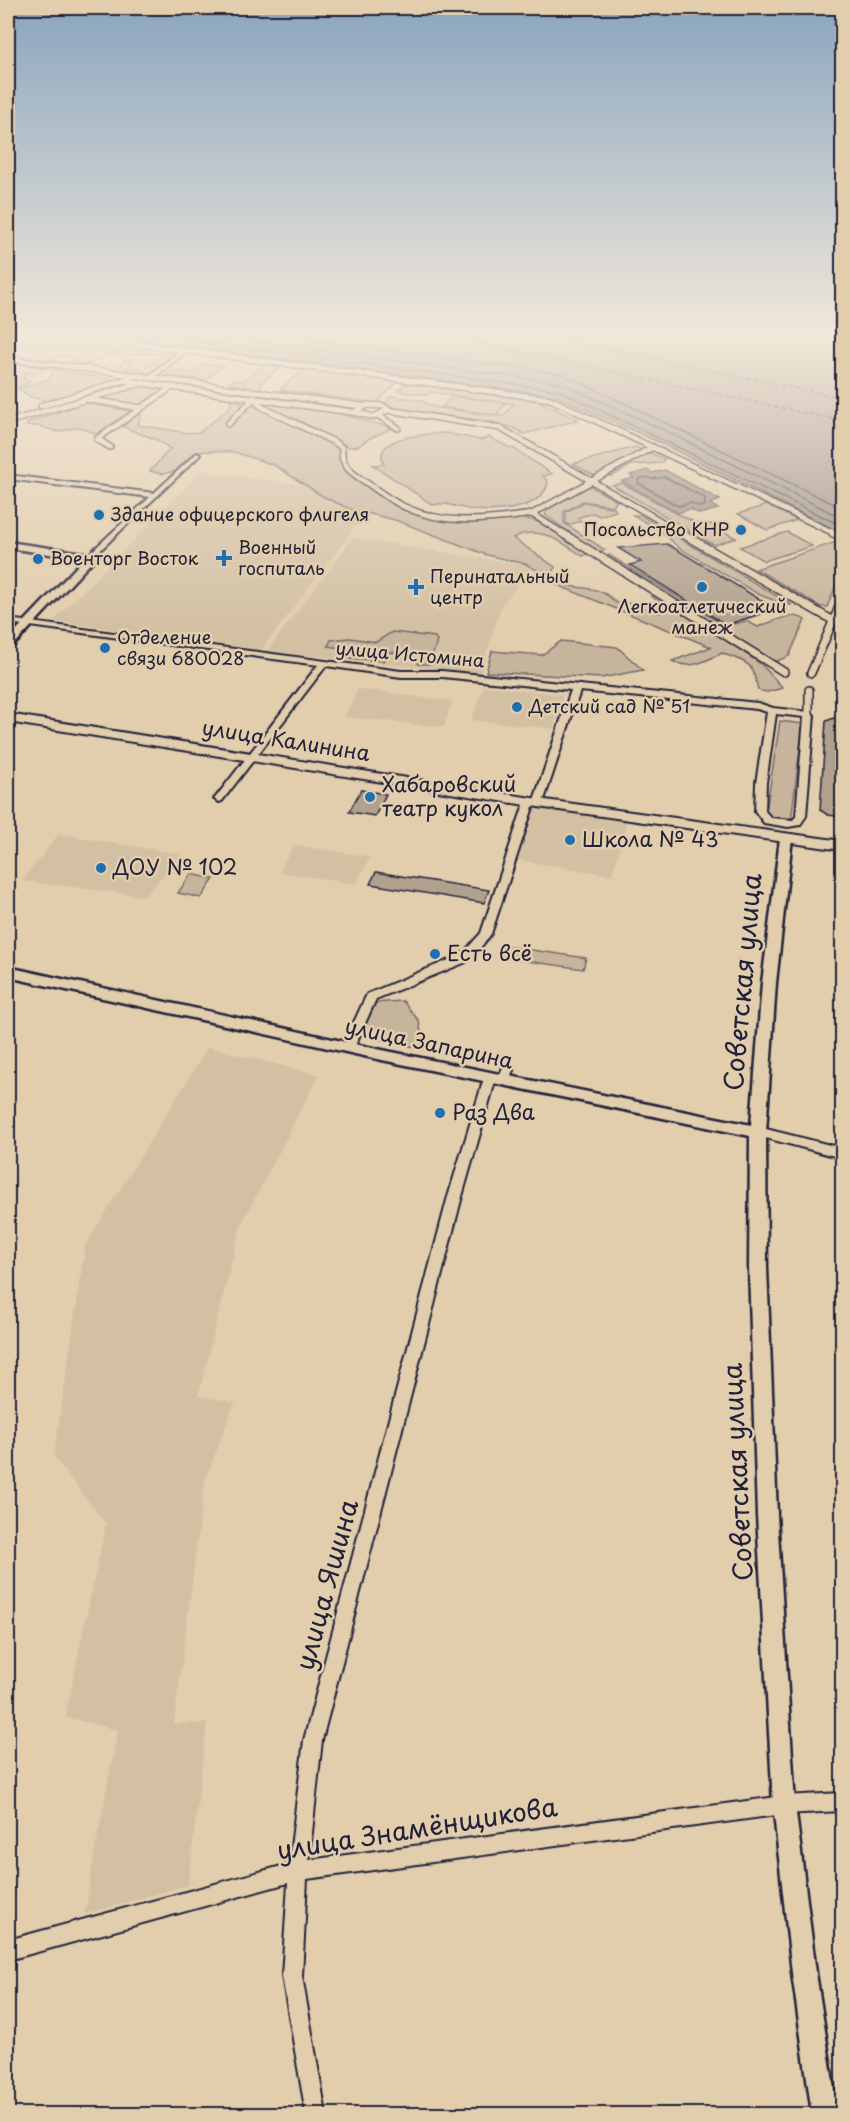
<svg xmlns="http://www.w3.org/2000/svg" width="850" height="2122" viewBox="0 0 850 2122" font-family="'Playpen Sans',sans-serif">
	<rect width="100%" height="100%" fill="#e2cdac"/>
	<filter id="ink" filterUnits="userSpaceOnUse"><feTurbulence type="fractalNoise" baseFrequency=".0167" numOctaves="2"/><feDisplacementMap in="SourceGraphic" scale="12" xChannelSelector="R" yChannelSelector="G"/><feConvolveMatrix kernelMatrix="1 2 1 2 8 2 1 2 1" color-interpolation-filters="sRGB"/></filter>
	<g filter="url(#ink)">
		<path fill="#d3c0a3" d="M201,472L380,494L261,650L53,621Z
			M353,538L532,566L501,607L480,674L267,651Z
			M484,686L563,695L553,729L471,720Z
			M358,689L419,697L452,701L444,727L344,717Z
			M530,807L627,821L612,875L511,859Z
			M59,834L181,854L145,896L22,881Z
			M294,845L370,857L356,884L279,872Z
			M208,1047L319,1075L241,1225L198,1396L235,1402L205,1481L174,1724L207,1723L188,1885L85,1914L93,1860L118,1730L65,1717L106,1524L54,1457L85,1246Z"/>
		<path fill="#c6b49c" stroke="#746b6c" stroke-width="1.5" d="M8,333H111L120,341L130,344L84,366L68,363L74,359C63,356 55,355 46,361L8,357V350L20,340L8,339Z
			M130,345L177,352L148,373L115,370L127,359H131L128,367L144,369L163,355C147,351 128,357 111,354Z
			M8,362C20,366 33,366 46,368L42,371L26,373L22,377L30,381C25,385 15,389 8,387Z
			M205,364L223,366L205,380L166,375L172,370L193,373Z
			M264,364L282,366L261,383V388L253,390L228,384L234,380L244,381Z
			M304,369L399,380L377,403L280,390Z
			M53,370L118,380L47,401L31,397L18,389L50,379Z
			M406,383L536,400L579,420L524,434L514,428L493,422L397,409L385,403L391,396L420,400L434,407L499,416H503L514,404L431,392L427,395L397,391Z
			M137,386L164,389L139,405L103,398Z
			M452,396L506,403L496,415L442,407Z
			M231,400L273,412L337,445L342,451L341,460C372,483 408,517 449,522C471,524 496,518 518,515L526,520C541,517 574,544 588,553L583,556C561,542 539,524 513,538L555,567L549,577L526,564L487,555L395,520L350,509L324,497L274,465L234,452L207,451L193,453L176,471L162,474L150,471L170,449L157,440L123,427L135,415H141L138,425L188,433L200,432L231,406Z
			M266,401C301,406 335,411 369,422C377,425 383,423 390,429L370,438L358,446L349,447L300,421L267,408Z
			M84,403L131,411L96,434L79,427L58,432L39,426H27V423Z
			M446,433L481,440L489,437L510,448H513L552,474L543,476L548,482C543,510 498,512 475,510C460,509 447,501 433,505L373,465L384,464C370,436 428,434 446,433Z
			M635,447L665,459L661,463L632,465L612,476L593,475L573,464Z
			M622,483L678,514L700,525L711,524L736,538L714,545L612,485Z
			M590,486L617,501L613,506L583,501L564,512V523L605,550L598,552L545,515L548,509Z
			M584,502L614,508L616,511L599,516L593,513L577,518L581,521L569,525L566,523V512Z
			M767,505L797,520L767,530L738,514Z
			M633,515H640L792,605L783,604L760,595L679,548L661,531Z
			M787,532L812,546L764,561L740,547Z
			M839,541L842,543V571L827,607H821L756,569Z
			M609,555L725,626L746,621L758,627C771,623 792,610 805,620L789,656L775,662L606,556Z
			M562,584C584,591 599,584 616,603C638,602 640,608 659,613L668,608L651,596L659,595L762,665L783,688L767,692L758,690C752,660 749,664 722,653C703,662 691,670 672,661L711,647L557,585Z
			M392,632L435,637L437,641L430,664H418L420,655L389,652L383,661L349,658L351,650L328,646L331,640L350,638L376,642Z
			M561,641L617,647L643,670L601,678L486,672L492,651L542,655Z
			M780,721L803,724L791,821L765,818Z
			M191,874L214,879L201,898L178,893Z
			M505,946L586,958L583,969L500,957L497,953L498,948Z
			M403,1001L419,1021L424,1049L358,1035L372,1003Z"/>
		<path fill="#9b8f82" stroke="#6b6366" stroke-width="1.5" d="M126,333H842V533L656,441L556,396L142,340Z
			M647,470L652,473L665,470L720,500L710,504L718,509L700,514L690,509L678,513L622,481L634,478L630,475Z"/>
		<g fill="none" stroke-linecap="round" stroke-linejoin="round">
			<path stroke="#524e57" stroke-width="1.5" d="M139,333L558,390L842,526
				M194,333L560,383L662,429L842,518
				M262,333L563,374L842,508
				M645,477L652,479L665,477L705,498V505L700,507L691,503L678,506L638,483L639,479Z"/>
			<path stroke="#403d4d" stroke-width="1.5" stroke-dasharray="4 3" stroke-linecap="butt" d="M432,333L842,421
				M534,333L842,398"/>
		</g>
		<path fill="#b0a08e" stroke="#22223b" stroke-width="1.5" d="M667,544L679,551L776,609L726,625L630,565L641,562L618,548Z
			M834,718H843V817L828,815L820,810L826,721Z
			M361,790L386,794L375,816L349,812Z
			M376,872L489,890L484,903L370,884Z"/>
		<g fill="none" stroke-linecap="round" stroke-linejoin="round">
			<defs>
				<path id="pedestrian-far1" d="M117,333L128,343L550,399L836,534
					M65,366L361,406
					M150,378L184,351
					M127,381L358,413
					M90,400L141,408
					M367,405L383,406L388,410L374,417L358,413L357,411Z
					M41,406L131,378
					M388,410L500,428L683,534
					M379,416L398,428
					M8,422L138,384
					M228,424L254,398L262,407L336,443L342,448C340,468 355,475 370,485C381,493 393,502 405,507C445,526 490,520 532,514
					M110,447L97,439L172,387
					M564,534L532,514L653,447"/>
				<path id="pedestrian" d="M562,533L784,672
					M681,533L832,620
					M833,533L842,537
					M811,673L842,600
					M809,690V715"/>
				<path id="minor" d="M8,357L65,364L68,366L65,368L8,361Z
					M197,453L200,455L199,456L91,559L87,557L88,555L150,497L8,479V475L154,493Z
					M8,619L401,671H442L758,703L773,708L809,712L814,715L806,816L800,825L788,827L764,823L755,811L756,783L767,712L757,709L580,691L543,803L538,806L534,804L491,934L473,957L464,963L376,999L354,1048L348,1052L342,1048L367,994L456,957L465,951L481,933L525,801L530,798L534,800L571,690L442,677H401L326,666L222,801L219,802L214,799L216,797L318,665L8,623ZM776,714L804,717L796,816L793,820L771,818L765,811L766,783Z
					M507,1066L513,1070L508,1084L504,1085L498,1081L503,1067Z
					M490,1074L496,1078L461,1200L322,1740L309,1860L784,1796L842,1793V1811L784,1814L307,1879L302,1976L326,2114H306L282,1976L288,1883L8,1960V1940L289,1864L304,1740L447,1200L484,1078Z
					M758,1127L842,1148V1158L754,1135L752,1132L754,1129Z"/>
				<path id="tertiary" d="M8,542L91,554L96,557L12,647L8,648V639L84,559L8,548Z
					M786,834L792,838L776,983L766,1132L767,1268L777,1515L795,1805L816,1973L838,2114H812L792,1973L773,1805L757,1515L749,1268L750,1136L382,1060L8,977V967L382,1050L751,1125L762,983L780,838Z"/>
				<path id="secondary" d="M8,714L538,799L842,841V850L538,807L8,722Z"/>
			</defs>
			<use href="#pedestrian-far1" stroke="#22223b" stroke-width="8"/>
			<use href="#pedestrian" stroke="#22223b" stroke-width="10"/>
			<use href="#minor" stroke="#22223b" stroke-width="4"/>
			<use href="#tertiary" stroke="#22223b" stroke-width="5"/>
			<use href="#secondary" stroke="#22223b" stroke-width="4"/>
			<use href="#pedestrian-far1" stroke="#e2cdac" stroke-width="5"/>
			<use href="#pedestrian" stroke="#e2cdac" stroke-width="7"/>
			<use href="#minor" fill="#e2cdac" fill-rule="evenodd"/>
			<use href="#tertiary" fill="#e2cdac" fill-rule="evenodd"/>
			<use href="#secondary" fill="#e2cdac" fill-rule="evenodd"/>
		</g>
	</g>
	<linearGradient id="sky" x2="0" y2="1"><stop stop-color="#89a5bf"/><stop offset="0.53" stop-color="#f2e8da"/><stop offset="1" stop-color="#f2e8da" stop-opacity="0"/></linearGradient>
	<rect width="850" height="630" fill="url(#sky)"/>
	<g fill="#1f6fb2" stroke="#e2cdac" stroke-width="2">
		<circle cx="99" cy="515" r="6"/>
		<circle cx="741" cy="530" r="6"/>
		<path d="M221 549h6v6h6v6h-6v6h-6v-6h-6v-6h6z"/>
		<circle cx="38" cy="559" r="6"/>
		<path d="M413 578h6v6h6v6h-6v6h-6v-6h-6v-6h6z"/>
		<circle cx="702" cy="587" r="6"/>
		<circle cx="105" cy="648" r="6"/>
		<circle cx="517" cy="707" r="6"/>
		<circle cx="370" cy="797" r="6"/>
		<circle cx="570" cy="840" r="6"/>
		<circle cx="101" cy="868" r="6"/>
		<circle cx="435" cy="954" r="6"/>
		<circle cx="440" cy="1113" r="6"/>
	</g>
	<g text-anchor="middle" stroke-width="5" stroke-linejoin="round" paint-order="stroke">
		<g font-size="18" fill="#22223b" stroke="#e2cdac" text-anchor="start">
			<text x="111" y="521">Здание офицерского флигеля</text>
			<text x="729" y="536" text-anchor="end">Посольство КНР</text>
			<text x="238" y="554">Военный<tspan x="238" dy="21">госпиталь</tspan></text>
			<text x="50" y="565">Военторг Восток</text>
			<text x="430" y="583">Перинатальный<tspan x="430" dy="21">центр</tspan></text>
			<text x="702" y="613" text-anchor="middle">Легкоатлетический<tspan x="702" dy="21">манеж</tspan></text>
			<text x="117" y="644">Отделение<tspan x="117" dy="21">связи 680028</tspan></text>
			<text x="529" y="713">Детский сад № 51</text>
		</g>
		<g font-size="18" fill="#22223b" stroke="#e2cdac">
			<text transform="translate(410 655) rotate(5)" y="6">улица Истомина</text>
		</g>
		<g font-size="21" fill="#22223b" stroke="#e2cdac">
			<text transform="translate(286 741) rotate(9)" y="7">улица Калинина</text>
			<text transform="translate(429 1044) rotate(12)" y="7">улица Запарина</text>
		</g>
		<g font-size="21" fill="#22223b" stroke="#e2cdac" text-anchor="start">
			<text x="382" y="792">Хабаровский<tspan x="382" dy="24">театр кукол</tspan></text>
			<text x="582" y="847">Школа № 43</text>
			<text x="113" y="875">ДОУ № 102</text>
			<text x="447" y="961">Есть всё</text>
			<text x="452" y="1120">Раз Два</text>
		</g>
		<g font-size="26" fill="#22223b" stroke="#e2cdac">
			<text transform="translate(743 982) rotate(-85)" y="9">Советская улица</text>
			<text transform="translate(738 1472) rotate(-93)" y="9">Советская улица</text>
			<text transform="translate(327 1585) rotate(-75)" y="9">улица Яшина</text>
			<text transform="translate(417 1829) rotate(-9)" y="9">улица Знамёнщикова</text>
		</g>
	</g>
	<rect width="850" height="2122" fill="none" stroke="#e2cdac" stroke-width="30"/>
	<rect x="15" y="15" width="820" height="2092" fill="none" stroke="#22223b" stroke-width="2" filter="url(#ink)"/>
</svg>
